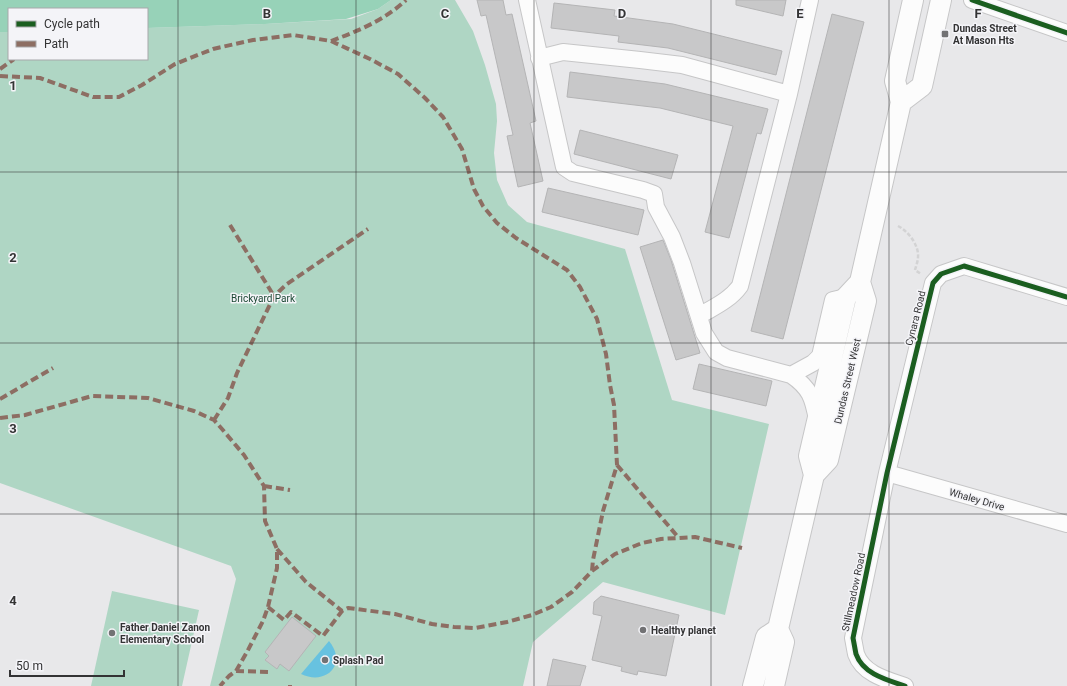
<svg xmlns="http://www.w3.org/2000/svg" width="1067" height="686" viewBox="0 0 1067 686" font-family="Roboto,sans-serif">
	<rect width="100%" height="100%" fill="#e8e8ea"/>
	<path fill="#afd6c4" d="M391,0H455L473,31L485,65L496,104L497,121L494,153L497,180L508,205L527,222L625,249L672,400L769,424L725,615L603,582L533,642L523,686H210L236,579L231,566L0,483V32H9V59H147V28L265,24L351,19L378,9Z
		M112,591L199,610L182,686H91Z"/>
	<path fill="#97d2b8" d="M0,0H391L378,9L346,19L265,24L147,28V9H9V32H0Z"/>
	<path fill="#67c2e0" d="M329,641C348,664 326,686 301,674Z"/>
	<path fill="#c8c8c9" stroke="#b4b4b5" d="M477,0H503L506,15L512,14L536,121L530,123L543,181L518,187L507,136L513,135L486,15L481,16Z
		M736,0H786L783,16L736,5Z
		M554,3L615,10L614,16L673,24L782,51L776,75L668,48L618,42L619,36L551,28Z
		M832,14L864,22L783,339L751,331Z
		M570,72L665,84L768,109L761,134L757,133L729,238L705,232L733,126L660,108L567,97Z
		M580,130L678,155L671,179L574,154Z
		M548,188L644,210L638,235L542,212Z
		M663,240L671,260L700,353L676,360L640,247Z
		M699,364L772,381L766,406L693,389Z
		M601,596L679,615L666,676L638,671L637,675L621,671L622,667L592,660L602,616L593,614L594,602Z
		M292,617L316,636L289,671L280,664L277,669L265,660L269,656L265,652Z
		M553,659L586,666L580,686H547Z"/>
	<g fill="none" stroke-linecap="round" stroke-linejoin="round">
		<defs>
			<path id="minor" d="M527,0L564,167L573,173L643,190L654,194L656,207L672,237L682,263L704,333L716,352L727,358L791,375C810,388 813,398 817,420
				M972,0L1067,33
				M539,58L563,52L640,60L682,65L789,94
				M699,316C714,307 730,300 740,286L789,94L810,0
				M791,375L813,363L820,356L833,300L846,297
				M887,473L1067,524
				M905,686C887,680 863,674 856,654C855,649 854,643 853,638L887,473L933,283L941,274L964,266L1067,297"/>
			<path id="major" d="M901,102L922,86L941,0
				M814,475L809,456L846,297L860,282L901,102L895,81L913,0
				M753,686L766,637L778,629
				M774,686L784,642L778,629L814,475L828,460L866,301L860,282"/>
		</defs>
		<use href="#minor" stroke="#c6c6c7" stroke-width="18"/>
		<use href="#major" stroke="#c6c6c7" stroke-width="22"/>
		<path stroke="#d3d3d4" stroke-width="2.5" stroke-dasharray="4 2" stroke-linecap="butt" d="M898,226C908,231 919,245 918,257C918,261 916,266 915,270L921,274"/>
		<use href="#minor" stroke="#fcfcfc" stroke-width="16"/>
		<use href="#major" stroke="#fcfcfc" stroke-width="20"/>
		<path stroke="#8d6e63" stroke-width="4" stroke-dasharray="8 4" stroke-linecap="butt" d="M331,41C358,31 385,20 406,0
			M0,69L14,59
			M0,76L40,78L93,97H119L142,85L175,64L213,49L253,40L293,35L331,41L370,59L398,74L425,98L443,117L462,149L474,189L483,206L497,223L516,238L567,270L580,287L597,319L606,354L610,385L614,405L617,465L603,511L593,560L592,571
			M230,225L274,296
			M0,399L53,368
			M0,418L25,415L92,396L148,398L194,411L214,420L222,429L244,455L264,486L265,521L277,549V568L268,607L263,621L247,652L236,671L229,676L220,686
			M214,420L228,398L237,373L274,296L287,284L368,229
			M617,465L678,537
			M264,486L290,490
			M277,549L306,582L342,611
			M268,607L284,620L291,612L323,636L342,611L348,608L395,614L432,624L454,627L475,628L507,622L532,615L551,607L572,592L592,571L615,554L642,543L661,539L695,537L742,548
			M236,671L269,672
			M290,685V686"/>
		<defs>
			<path id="cycleway" d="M972,0L1067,33
				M905,686C887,680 863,674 856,654C855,649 854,643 853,638L887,473L933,283L941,274L964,266L1067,297"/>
		</defs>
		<use href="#cycleway" stroke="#f4f4f8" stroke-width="8"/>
		<use href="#cycleway" stroke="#1b5e20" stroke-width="5"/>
	</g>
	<path fill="none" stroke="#333334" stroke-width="1" stroke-opacity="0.55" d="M178,0V686M356,0V686M534,0V686M711,0V686M889,0V686M0,172H1067M0,343H1067M0,514H1067"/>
	<g fill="#727274" stroke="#f4f4f8" stroke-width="1.5">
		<rect x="941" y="30" width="8" height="8" rx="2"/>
		<circle cx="643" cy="630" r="4"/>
		<circle cx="112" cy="633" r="4"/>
		<circle cx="325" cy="660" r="4"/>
	</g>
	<g text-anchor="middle" stroke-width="3" stroke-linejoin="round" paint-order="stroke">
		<g font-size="10" font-weight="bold" fill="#333334" stroke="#f4f4f8" text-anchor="start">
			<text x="953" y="32">Dundas Street<tspan x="953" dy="12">At Mason Hts</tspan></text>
			<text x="120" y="631">Father Daniel Zanon<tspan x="120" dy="12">Elementary School</tspan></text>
			<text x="651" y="634">Healthy planet</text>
			<text x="333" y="664">Splash Pad</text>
		</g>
		<g font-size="10" fill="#1a4733" stroke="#f4f4f8">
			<text x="263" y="302">Brickyard Park</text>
		</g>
		<g font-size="10" fill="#333334" stroke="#f4f4f8">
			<text transform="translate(915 318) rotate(-76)" y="4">Cynara Road</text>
			<text transform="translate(847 381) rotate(-77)" y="4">Dundas Street West</text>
			<text transform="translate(977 499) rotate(16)" y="4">Whaley Drive</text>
			<text transform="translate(853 592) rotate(-78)" y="4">Stillmeadow Road</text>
		</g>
	</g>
	<g font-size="13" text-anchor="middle" font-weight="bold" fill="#333334" stroke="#f4f4f8" stroke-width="3" stroke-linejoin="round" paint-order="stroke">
		<text x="267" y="18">B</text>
		<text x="445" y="18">C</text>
		<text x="622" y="18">D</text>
		<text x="800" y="18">E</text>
		<text x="978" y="18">F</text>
		<text x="13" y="90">1</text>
		<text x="13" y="262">2</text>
		<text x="13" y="433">3</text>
		<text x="13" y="605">4</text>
	</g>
	<rect x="8" y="8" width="140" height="52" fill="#f4f4f8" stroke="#a7a7aa"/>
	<rect x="16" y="21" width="20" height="6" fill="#1b5e20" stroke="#a7a7aa"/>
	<text x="44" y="28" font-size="12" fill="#333334">Cycle path</text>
	<rect x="16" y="41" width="20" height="6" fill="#8d6e63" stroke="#a7a7aa"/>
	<text x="44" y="48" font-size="12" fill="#333334">Path</text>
	<path d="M10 670v6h114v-6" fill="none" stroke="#333334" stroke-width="2"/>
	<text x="16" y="670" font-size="12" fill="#333334" stroke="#f4f4f8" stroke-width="3" paint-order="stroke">50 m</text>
</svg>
